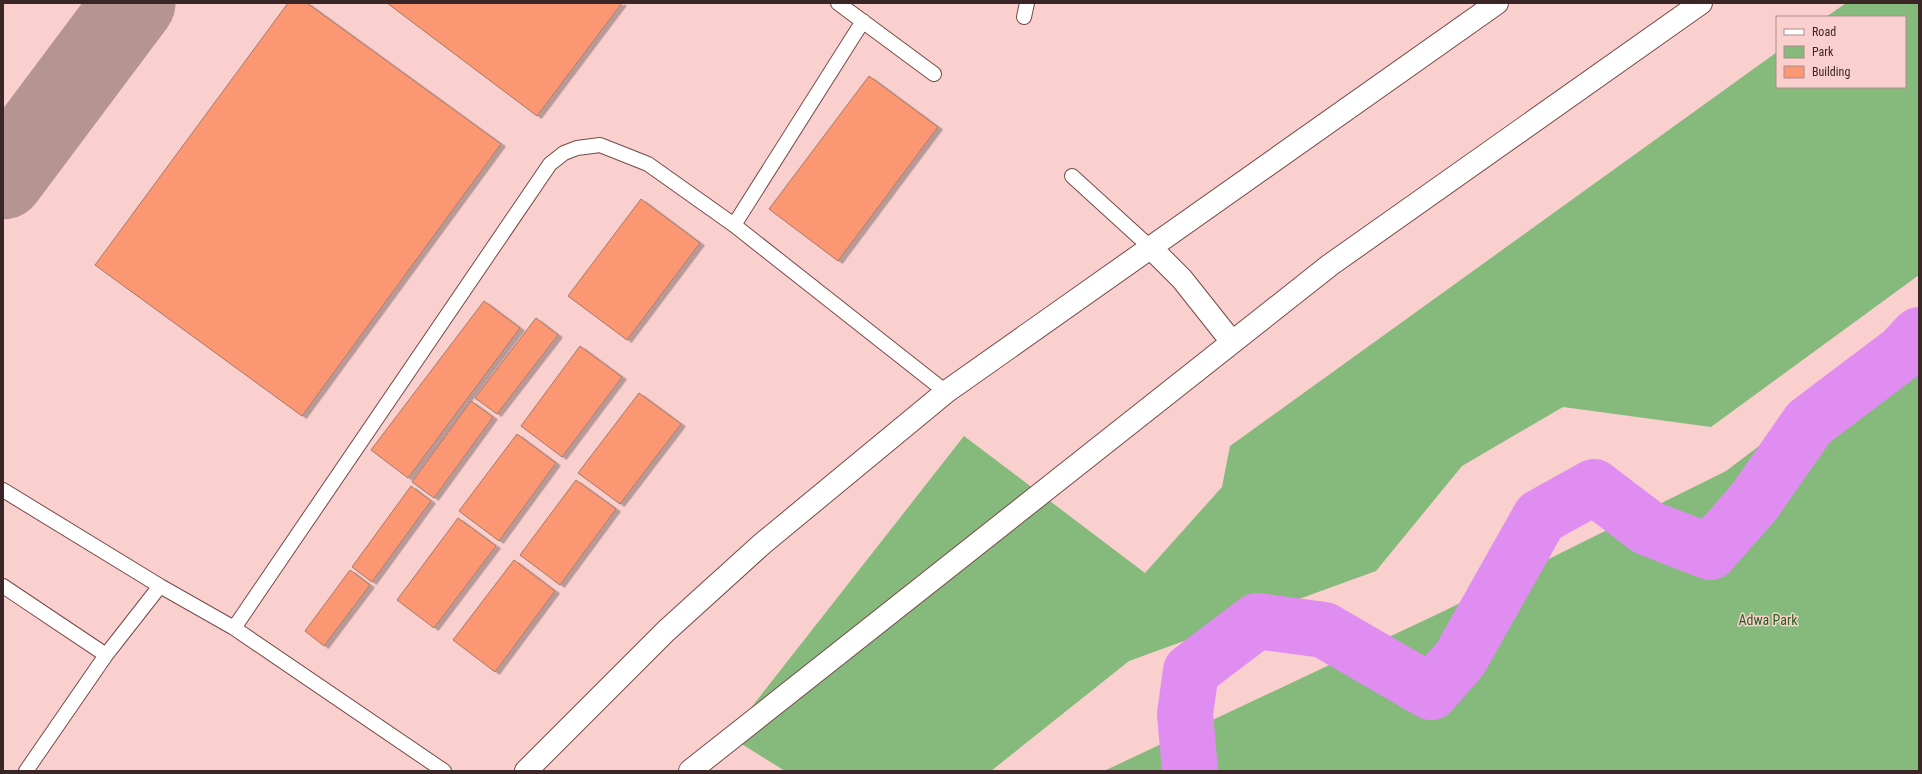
<svg xmlns="http://www.w3.org/2000/svg" width="1922" height="774" viewBox="0 0 1922 774" font-family="'Roboto Condensed',sans-serif">
	<defs>
		<filter id="shadow"><feDropShadow dx="4.5" dy="2.5" stdDeviation="0" flood-color="#0004"/></filter>
	</defs>
	<rect width="100%" height="100%" fill="#fad0ce"/>
	<path fill="#85ba7c" d="M1846,3H1919V275L1711,427L1563,407L1462,466L1376,571L1129,661L991,771H785L729,736L964,436L1145,573L1222,487L1230,446L1777,52V87H1905V17H1826Z
		M1919,325V771H1104L1444,611L1726,471Z"/>
	<g fill="none" stroke-linecap="round" stroke-linejoin="round">
		<path stroke="#e08df1" stroke-width="56" d="M1190,771L1185,714L1191,671L1257,621L1324,630L1431,692L1460,659L1540,517L1594,487L1648,528L1710,552L1754,502L1809,423L1903,352L1919,335"/>
		<path stroke="#b69492" stroke-width="83" d="M3,178L134,3"/>
	</g>
	<path fill="#fb9772" stroke="#a5796a" filter="url(#shadow)" d="M288,3H307L501,144L302,416L95,265Z
		M387,3H622L537,116Z
		M869,76L938,127L838,261L769,209Z
		M641,199L700,243L627,340L568,296Z
		M484,301L520,328L408,478L371,450Z
		M536,318L558,335L497,414L475,398Z
		M580,346L622,377L562,457L521,426Z
		M639,393L681,424L620,504L578,473Z
		M471,401L493,417L434,498L412,482Z
		M517,434L556,463L499,541L459,511Z
		M576,480L616,509L560,585L520,555Z
		M411,486L431,501L372,582L352,567Z
		M458,518L496,546L434,628L397,600Z
		M514,560L555,591L495,672L453,640Z
		M350,570L370,585L324,646L305,631Z"/>
	<g fill="none" stroke-linecap="round" stroke-linejoin="round">
		<defs>
			<path id="lane" d="M838,3L934,74
				M1024,17L1027,3
				M1072,176L1151,248
				M734,225L863,21
				M3,490L160,586L234,628L444,771
				M3,586L106,655
				M234,628L550,164L564,153L577,148L600,145L648,164L734,225L946,392
				M26,771L106,655L160,586"/>
			<path id="secondary" d="M1151,248L1182,279L1232,342
				M526,771L666,631L762,544L946,392L1497,3
				M690,771L1330,265L1701,3"/>
		</defs>
		<use href="#lane" stroke="#764a49" stroke-width="16"/>
		<use href="#secondary" stroke="#764a49" stroke-width="24"/>
		<use href="#lane" stroke="#fff" stroke-width="14"/>
		<use href="#secondary" stroke="#fff" stroke-width="22"/>
	</g>
	<g text-anchor="middle" stroke-width="3" stroke-linejoin="round" paint-order="stroke">
		<g font-size="14" fill="#265f1c" stroke="#fad0ce">
			<text x="1768" y="625">Adwa Park</text>
		</g>
	</g>
	<rect width="1922" height="774" fill="none" stroke="#3a2626" stroke-width="8"/>
	<rect x="1776" y="16" width="130" height="72" fill="#fad0ce" stroke="#ad8c8b"/>
	<rect x="1784" y="29" width="20" height="6" fill="#ffffff" stroke="#ad8c8b"/>
	<text x="1812" y="36" font-size="12" fill="#3a2626">Road</text>
	<rect x="1784" y="46" width="20" height="12" fill="#85ba7c" stroke="#ad8c8b"/>
	<text x="1812" y="56" font-size="12" fill="#3a2626">Park</text>
	<rect x="1784" y="66" width="20" height="12" fill="#fb9772" stroke="#ad8c8b"/>
	<text x="1812" y="76" font-size="12" fill="#3a2626">Building</text>
</svg>
